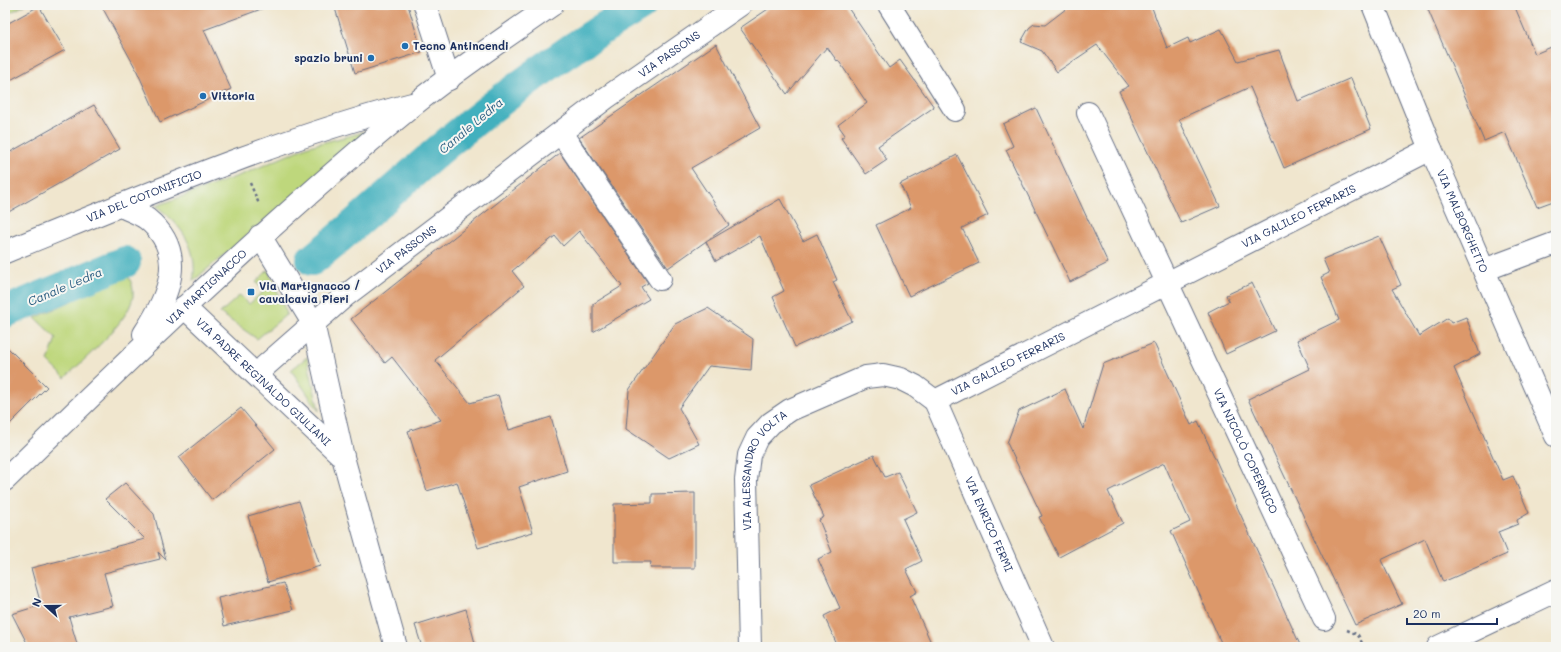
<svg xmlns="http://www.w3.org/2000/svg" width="1561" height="652" viewBox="0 0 1561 652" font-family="Mali,sans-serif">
	<rect width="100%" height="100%" fill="#f6f6f2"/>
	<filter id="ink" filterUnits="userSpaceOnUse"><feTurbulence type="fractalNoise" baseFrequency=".025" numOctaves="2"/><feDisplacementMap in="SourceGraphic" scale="8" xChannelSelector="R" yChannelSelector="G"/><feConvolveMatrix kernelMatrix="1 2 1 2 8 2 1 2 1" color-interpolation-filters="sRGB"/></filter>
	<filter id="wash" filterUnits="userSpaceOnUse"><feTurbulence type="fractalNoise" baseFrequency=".012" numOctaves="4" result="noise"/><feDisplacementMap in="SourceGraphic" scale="16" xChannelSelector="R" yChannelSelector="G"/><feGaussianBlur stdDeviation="0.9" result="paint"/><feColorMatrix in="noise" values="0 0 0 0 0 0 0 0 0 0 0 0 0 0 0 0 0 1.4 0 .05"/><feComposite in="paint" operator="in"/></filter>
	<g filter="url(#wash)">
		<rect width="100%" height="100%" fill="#f0e6ce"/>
		<path fill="#bed77c" stroke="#6c836d" d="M5,5H25L5,15Z
			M372,130L193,281C199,249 181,224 156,206L246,173L309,146Z
			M268,270L287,314L257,339L220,313L240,295L249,304L264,291L256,282Z
			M128,275C131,282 134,288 133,296C130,321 84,359 65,378L48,361L56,338L35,318Z
			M307,357L319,411L291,370Z"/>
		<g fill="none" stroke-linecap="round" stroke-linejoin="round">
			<path stroke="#42b0be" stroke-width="32" d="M312,260C360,222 404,179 451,140C511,90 574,45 641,5
				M5,312L125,262"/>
		</g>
		<g id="blocks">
			<path fill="#dc986a" d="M101,5H264V8L204,30L231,89L160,122L136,69Z
				M334,5H408L422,52L355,73Z
				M774,5H846L889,68L900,60L934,107L878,146L887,160L866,174L841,138L845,135L838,125L867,103L838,60L837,61L827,47L787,94L740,28Z
				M1071,5H1151L1167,48L1188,38L1190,43L1221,29L1238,61L1279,50L1298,101L1351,78L1371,129L1284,168L1250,87L1179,119L1220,206L1181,223L1119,91L1129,86L1097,45L1057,72L1042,51L1021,42L1029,28L1034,24L1045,25Z
				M1426,5H1514L1535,54L1556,45V200L1537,207L1505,132L1484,141Z
				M39,6L65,50L5,83V25Z
				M716,44L760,128L691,168L729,225L668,268L579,138Z
				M94,105L120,149L5,214V155Z
				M1036,108L1108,263L1070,282L1006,150L1013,146L1003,124Z
				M560,153L648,283L641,287L649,299L593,332V304L622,286L579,231L563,246L555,236L512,271L524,286L435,360L470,403L498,395L509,430L551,417L567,471L519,487L533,532L478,548L457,482L427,491L408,431L441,420L392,357L385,363L351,319Z
				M957,155L988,215L962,228L979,263L909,296L876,225L911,208L900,184Z
				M780,199L803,241L817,234L837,280L833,282L852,321L795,347L773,297L784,291L760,236L716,261L706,242Z
				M1379,236L1401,285L1392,289L1419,336L1448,318L1451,323L1466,317L1480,354L1454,368L1503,480L1513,476L1529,513L1517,520L1518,524L1498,532L1507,554L1443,582L1425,539L1381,560L1402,604L1355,625L1248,399L1310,369L1297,340L1339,320L1321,277L1329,273L1323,259Z
				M1252,283L1275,331L1226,354L1208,312L1229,301L1226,295Z
				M708,308L753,339L751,370L709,366L679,408L699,444L669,458L626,429L629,390L675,324Z
				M1154,343L1191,425L1198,421L1301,647H1223L1171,531L1190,522L1164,463L1108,491L1123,523L1059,557L1039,517L1042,516L1007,443L1019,411L1065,389L1083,429L1103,364Z
				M5,345L47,387L5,429Z
				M241,408L275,449L212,500L179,457Z
				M874,455L885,477L898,472L917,512L903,519L922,561L906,569L917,592L910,596L933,647H838L824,616L840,608L818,559L832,552L819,520L824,517L809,485Z
				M125,483L154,514L166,560L158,552L160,559L104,573L113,606L69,617L78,647H29L12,614L41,605L31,568L145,539L105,499Z
				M695,493V568H650L651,562H614V504L652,503V494Z
				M299,501L320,566L268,582L248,516Z
				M283,583L293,610L224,626L218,598Z
				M466,609L476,647H422L415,625Z"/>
		</g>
	</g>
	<g filter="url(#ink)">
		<use href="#blocks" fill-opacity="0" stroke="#666f85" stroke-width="1"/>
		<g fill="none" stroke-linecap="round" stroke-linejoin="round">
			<defs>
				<g id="minor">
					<path d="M425,5L449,79"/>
					<path d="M889,5L955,110"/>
					<path id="s1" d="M1373,5L1431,149L1556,436"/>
					<path id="s2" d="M1088,113L1324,619"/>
					<path d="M561,133L660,279"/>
					<path d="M260,236L313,323L343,457L396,647"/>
					<path d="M1484,270L1556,243"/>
					<path id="s3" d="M184,307L343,457"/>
					<path id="s4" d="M256,374L345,296L606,98L740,5"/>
					<path id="s5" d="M935,401L1431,149"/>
					<path id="s6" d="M750,647L746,480L749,455L757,438L771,423L790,410L866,377L883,375L901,379L915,386L935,401L1043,647"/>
					<path d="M1438,647L1556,591"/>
				</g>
				<g id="major">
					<path d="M120,205C128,210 139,213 147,219C189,253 168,298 144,334"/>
					<path id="s7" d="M5,252C139,198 273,140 412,104"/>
					<path id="s8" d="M5,480C138,350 272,221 416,103C459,68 506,37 552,5"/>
				</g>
			</defs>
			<use href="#minor" stroke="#666f85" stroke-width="24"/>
			<use href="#major" stroke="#666f85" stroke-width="24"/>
			<path stroke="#666f85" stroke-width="2.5" stroke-dasharray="3 3" stroke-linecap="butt" d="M250,183L259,204
				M1347,630L1358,635L1364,647"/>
			<use href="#minor" stroke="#fff" stroke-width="22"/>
			<use href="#major" stroke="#fff" stroke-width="22"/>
		</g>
	</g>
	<g fill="#1f6fb2" stroke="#f6f6f2" stroke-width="1.5">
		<circle cx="405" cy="46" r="4"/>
		<circle cx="371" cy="58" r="4"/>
		<circle cx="203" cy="96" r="4"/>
		<rect x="247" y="288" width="8" height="8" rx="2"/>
	</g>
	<g text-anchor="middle" stroke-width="4" stroke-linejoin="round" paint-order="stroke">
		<g font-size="11" font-weight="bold" fill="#1b2f5e" stroke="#f6f6f2" text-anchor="start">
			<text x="413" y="50">Tecno Antincendi</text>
			<text x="363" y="62" text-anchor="end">spazio bruni</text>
			<text x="211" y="100">Vittoria</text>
			<text x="259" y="290">Via Martignacco /<tspan x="259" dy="13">cavalcavia Pieri</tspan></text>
		</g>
		<g font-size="11" fill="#1b2f5e" stroke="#f6f6f2">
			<text dy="4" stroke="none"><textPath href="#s4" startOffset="523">VIA PASSONS</textPath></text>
			<text dy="4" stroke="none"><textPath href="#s7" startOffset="150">VIA DEL COTONIFICIO</textPath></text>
			<text dy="4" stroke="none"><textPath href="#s5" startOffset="408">VIA GALILEO FERRARIS</textPath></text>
			<text dy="4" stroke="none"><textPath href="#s1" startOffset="234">VIA MALBORGHETTO</textPath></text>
			<text dy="4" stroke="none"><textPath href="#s4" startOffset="195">VIA PASSONS</textPath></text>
			<text dy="4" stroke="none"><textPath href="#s8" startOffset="279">VIA MARTIGNACCO</textPath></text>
			<text dy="4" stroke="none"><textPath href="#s5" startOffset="82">VIA GALILEO FERRARIS</textPath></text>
			<text dy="4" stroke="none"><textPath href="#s3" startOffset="109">VIA PADRE REGINALDO GIULIANI</textPath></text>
			<text dy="4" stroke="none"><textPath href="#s2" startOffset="373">VIA NICOLÒ COPERNICO</textPath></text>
			<text dy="4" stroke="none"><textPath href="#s6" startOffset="183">VIA ALESSANDRO VOLTA</textPath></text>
			<text dy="4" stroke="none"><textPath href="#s6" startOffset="548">VIA ENRICO FERMI</textPath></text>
		</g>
		<g font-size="12" font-style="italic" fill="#295c80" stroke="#f6f6f2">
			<text transform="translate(471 126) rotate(-40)" y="4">Canale Ledra</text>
			<text transform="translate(65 287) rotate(-23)" y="4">Canale Ledra</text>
		</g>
	</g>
	<rect width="1561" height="652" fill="none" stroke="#f6f6f2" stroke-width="20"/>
	<g transform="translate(46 606) rotate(291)" stroke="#f6f6f2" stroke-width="3" paint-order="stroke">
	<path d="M0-3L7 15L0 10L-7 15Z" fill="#1b2f5e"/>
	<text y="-6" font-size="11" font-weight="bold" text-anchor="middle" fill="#1b2f5e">N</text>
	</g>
	<path d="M1407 618v6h90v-6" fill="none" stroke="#1b2f5e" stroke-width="2"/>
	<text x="1413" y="618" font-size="12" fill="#1b2f5e" stroke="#f6f6f2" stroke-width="3" paint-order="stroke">20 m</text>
</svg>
